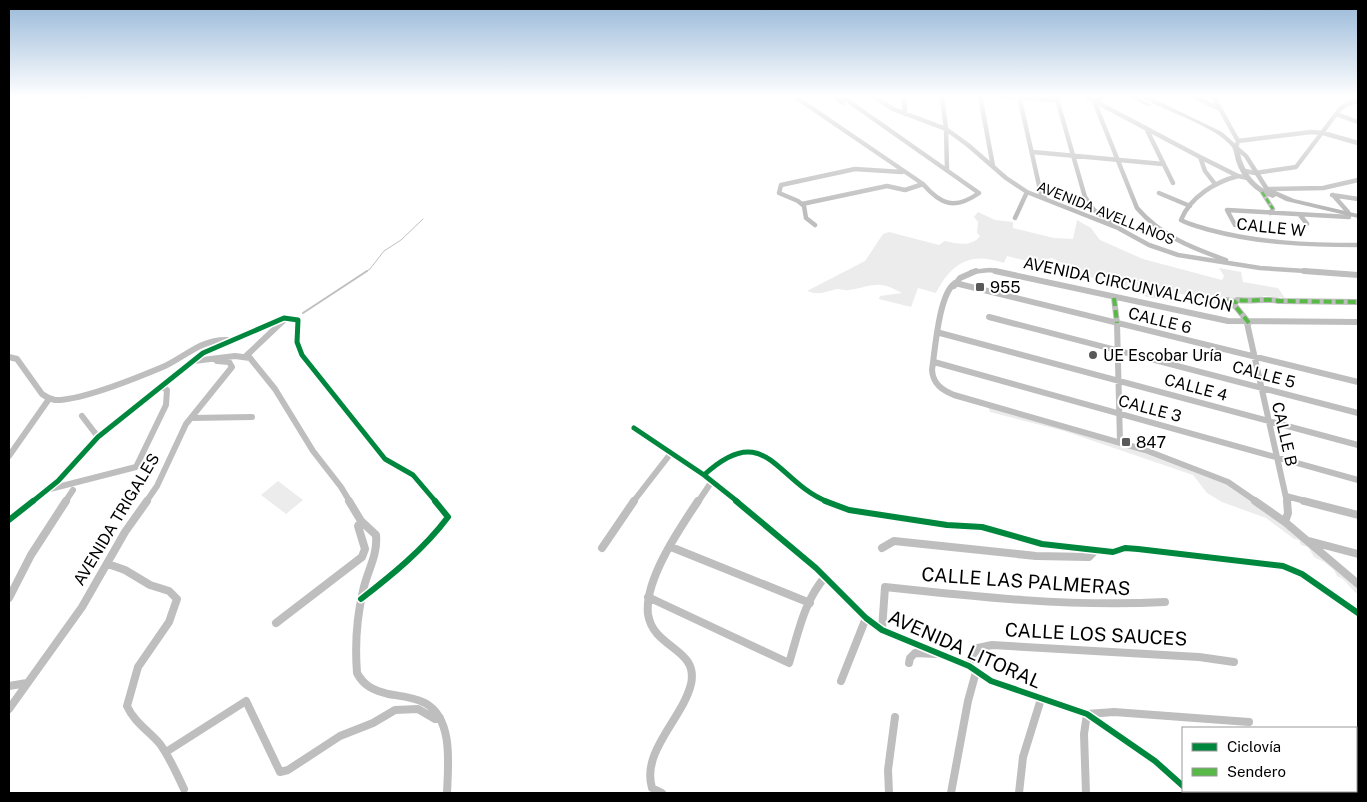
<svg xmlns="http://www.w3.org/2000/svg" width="1367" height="802" viewBox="0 0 1367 802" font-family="'Public Sans',sans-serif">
	<rect width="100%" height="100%" fill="#fff"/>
	<path fill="#ececec" d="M978,212L995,220L1013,222V228L1054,238L1073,239L1077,220L1091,228L1100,240L1143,259L1222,280L1224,276L1219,268L1241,272L1243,282L1278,288L1285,298L1263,296V298L1224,299L1223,302L1216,304L1168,290L1166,300L1147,297L1121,285L1090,277L1052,258L1032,262L1007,256L1004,263C971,251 951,263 936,293L918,288L911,307L879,299L880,296L902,293C877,279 874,286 849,290C845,291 842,289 838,289C825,291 822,296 807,291L865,261L883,234L889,232L939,245L945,241C958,244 972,247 980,236L977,233L978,222L974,217Z
		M988,406L1118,443L1228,485L1288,527L1358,588V594C1349,589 1347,579 1337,576L1334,570L1324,562L1314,557L1308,547L1301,545L1299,540L1294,539L1266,518L1222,502L1207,493L1193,475L1064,431L990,412Z
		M278,481L303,500L286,514L261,495Z"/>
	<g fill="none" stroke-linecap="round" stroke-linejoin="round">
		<path stroke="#bfbfbf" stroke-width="1" d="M365,272L370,269L384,251L401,240L423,219"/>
		<path stroke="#bfbfbf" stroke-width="2" d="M303,313L367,271"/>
		<path stroke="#bebebe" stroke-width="4.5" d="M81,96H90
			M794,96L923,184C941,205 955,210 979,193L841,96
			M833,96L843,103
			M873,96L893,109L946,129L968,145L1006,178L1027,192L1118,228L1149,245L1178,255L1260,268L1321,272
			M904,96L905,114
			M942,96L946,129L947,169
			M980,96L993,166
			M1000,96L1057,100
			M1019,96L1041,194L1045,198
			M1056,96L1085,197L1094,210L1111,223
			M1085,96L1200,157L1238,176L1248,178
			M1193,96L1220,109
			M1213,96L1238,141L1237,145
			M1094,101L1137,208C1161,236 1192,248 1226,260
			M1094,101L1105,96
			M1336,114L1358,122
			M1146,128L1173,183
			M1238,141L1311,132L1323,133L1358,143
			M1033,152L1163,164
			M1200,157L1205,171L1215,184
			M1245,171L1255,173L1296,167L1340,109L1347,104L1358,101
			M1238,176C1215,182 1190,197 1181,220C1190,225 1200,227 1210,230C1258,243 1308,245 1358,245
			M1267,189L1323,188L1358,180
			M1262,192L1273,209L1270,213
			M1159,193L1190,206
			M1332,195L1358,199
			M802,204L887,186L905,190L923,184
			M1300,215L1307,224
			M1015,218L1027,192
			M815,225L806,218L804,206L798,201L779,193L781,185L855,169L902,172
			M1235,225L1227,210L1349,217L1348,212L1333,195
			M971,272L990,270L1001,272"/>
		<path stroke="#bebebe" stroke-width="6" d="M995,271L1228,321L1358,322
			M1304,271L1358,275
			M955,283L1358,382
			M954,284C939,295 935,350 932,370C933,384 942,390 954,395L1145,450L1228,482L1257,502
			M954,286L960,278L976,271
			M1114,298L1117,323L1120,442
			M989,317L1358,413
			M1247,323L1287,502
			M1249,323L1236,307L1226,300L1236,302L1237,300C1251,302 1265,298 1279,301L1358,302
			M940,333L1358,445
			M246,356L285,319
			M9,357L17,359L42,394C46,397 50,399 55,400C82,401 139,377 165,366C186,356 202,339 227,340
			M194,361L235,356L250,358L275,389L313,451L341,487L350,502
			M934,362L1358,480
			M82,416L98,437
			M191,418L252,417
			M634,428L704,475L738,502
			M9,456L49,399
			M704,475C766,418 776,482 828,502
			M50,489L136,467L166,405L167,390L161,386
			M1286,496L1309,502
			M32,502L58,481L98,437L203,353L284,318L298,320L297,342L302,355L385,459L413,475L436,502
			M65,502L73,490
			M146,502L157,486L186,424L232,367L229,362L217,361
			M633,502L671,453
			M698,502L712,481"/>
		<path stroke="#bebebe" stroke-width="8" d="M349,501L361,521L376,535C378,556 367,571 363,591C357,616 355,647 357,673C364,686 373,690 388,694C400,696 414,697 425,703C454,719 448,766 447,793
			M736,501L816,568L866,618L882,630L969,666L991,681L1087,714L1155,761L1183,786
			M825,501L849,510L947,525L982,527L1042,544L1113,552L1125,548L1138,549L1283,566L1302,574L1358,613
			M1255,501L1285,522L1358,584
			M1304,501L1358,515
			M9,520L33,501
			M1285,522L1288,513L1287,501
			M1309,541L1358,554
			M671,547L810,603
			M602,548L634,501
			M882,548L894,541L1036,556L1089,557L1095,551
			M108,564L125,570L150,585L169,591L177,599L169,622L138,667L127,706C134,722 149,731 160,744C170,758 177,774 184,789
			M648,597L789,663C798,634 804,601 825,577
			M9,598L31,555L66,501
			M361,599C392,575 424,549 448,517L435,501
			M276,623L362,557L365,549L358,526L361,521
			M882,630L885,587C978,597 1071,607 1165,602
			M909,663L910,658L915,653L936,654
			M969,666L971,657L978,648L992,645L1199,657L1234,662
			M841,681L866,618
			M9,686L27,683
			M9,709L82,607L125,532L147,501
			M1087,714L1114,712L1249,722
			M166,752L246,701L280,772L288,770L340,736L373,723L395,710L418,709L435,719L440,718
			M1187,791L1190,793
			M662,793L652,788C641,751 683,718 691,684C699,648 653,649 648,614C644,580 680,528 698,501
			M889,793L888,770L895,717
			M951,793L968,701L976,672
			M1019,793L1023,757L1041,699
			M1086,793L1084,734L1087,714"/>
		<path fill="#b8b8b8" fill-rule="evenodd" d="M1127,96H1135L1152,105L1147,106Z
			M1140,96H1148L1222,132L1248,155L1269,188L1294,199L1358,214V218L1286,201L1276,196L1273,198C1255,193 1242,179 1236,161C1235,157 1234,150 1232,147C1215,125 1164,112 1140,96ZM1240,154L1244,157L1264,189C1251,181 1244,169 1240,154Z"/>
		<path stroke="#58b947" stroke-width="2.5" stroke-dasharray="5.5 2.5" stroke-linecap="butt" d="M1262,192L1273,209"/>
		<path stroke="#58b947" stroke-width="4" stroke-dasharray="8 4" stroke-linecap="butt" d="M1114,298L1117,323
			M1249,323L1236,307L1226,300L1236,302L1237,300C1251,302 1265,298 1279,301L1358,302"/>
		<defs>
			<path id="cycleway-far1" d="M634,428L704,475L738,502
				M704,475C766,418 776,482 828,502
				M32,502L58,481L98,437L203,353L284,318L298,320L297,342L302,355L385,459L413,475L436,502"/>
			<path id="cycleway" d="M736,501L816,568L866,618L882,630L969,666L991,681L1087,714L1155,761L1183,786
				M825,501L849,510L947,525L982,527L1042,544L1113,552L1125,548L1138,549L1283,566L1302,574L1358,613
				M9,520L33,501
				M361,599C392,575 424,549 448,517L435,501"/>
		</defs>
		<use href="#cycleway-far1" stroke="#fff" stroke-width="8"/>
		<use href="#cycleway" stroke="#fff" stroke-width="9"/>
		<use href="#cycleway-far1" stroke="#00873e" stroke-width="5"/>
		<use href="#cycleway" stroke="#00873e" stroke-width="6"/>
	</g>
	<linearGradient id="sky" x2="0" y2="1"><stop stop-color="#97b8d8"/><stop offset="0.46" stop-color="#fff"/><stop offset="1" stop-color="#fff" stop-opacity="0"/></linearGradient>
	<rect width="1367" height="209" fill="url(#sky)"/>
	<g fill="#595959" stroke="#fff" stroke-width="2">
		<rect x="975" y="282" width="10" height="10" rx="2.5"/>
		<circle cx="1093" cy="355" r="5"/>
		<rect x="1121" y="437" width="10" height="10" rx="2.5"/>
	</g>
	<g text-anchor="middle" stroke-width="4" stroke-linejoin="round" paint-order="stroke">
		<g font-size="14" fill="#000" stroke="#fff">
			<text transform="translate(1106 213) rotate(22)" y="5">AVENIDA AVELLANOS</text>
		</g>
		<g font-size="16" fill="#000" stroke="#fff">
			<text transform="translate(1271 227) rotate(6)" y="6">CALLE W</text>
			<text transform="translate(1128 284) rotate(12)" y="6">AVENIDA CIRCUNVALACIÓN</text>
			<text transform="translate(1160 320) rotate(14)" y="6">CALLE 6</text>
			<text transform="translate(1264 374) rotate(15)" y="6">CALLE 5</text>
			<text transform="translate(1196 387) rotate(15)" y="6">CALLE 4</text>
			<text transform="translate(1150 408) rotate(15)" y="6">CALLE 3</text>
			<text transform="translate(1285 434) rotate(77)" y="6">CALLE B</text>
			<text transform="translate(116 519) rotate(-59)" y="6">AVENIDA TRIGALES</text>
		</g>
		<g font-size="16" fill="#000" stroke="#fff" text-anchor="start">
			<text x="990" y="293">955</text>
			<text x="1103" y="361">UE Escobar Uría</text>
			<text x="1136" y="448">847</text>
		</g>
		<g font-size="19" fill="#000" stroke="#fff">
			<text transform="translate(1026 581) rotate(4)" y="7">CALLE LAS PALMERAS</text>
			<text transform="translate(1096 634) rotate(3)" y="7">CALLE LOS SAUCES</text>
			<text transform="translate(965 649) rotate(24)" y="7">AVENIDA LITORAL</text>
		</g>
	</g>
	<rect width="1367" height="802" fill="none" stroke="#000000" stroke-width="20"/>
	<rect x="1182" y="727" width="175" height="65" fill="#ffffff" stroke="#999999"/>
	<rect x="1192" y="743" width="25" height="8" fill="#00873e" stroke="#999999"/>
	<text x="1227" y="752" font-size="15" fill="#000000">Ciclovía</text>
	<rect x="1192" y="768" width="25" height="8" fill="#58b947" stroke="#999999"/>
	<text x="1227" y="777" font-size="15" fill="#000000">Sendero</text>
</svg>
